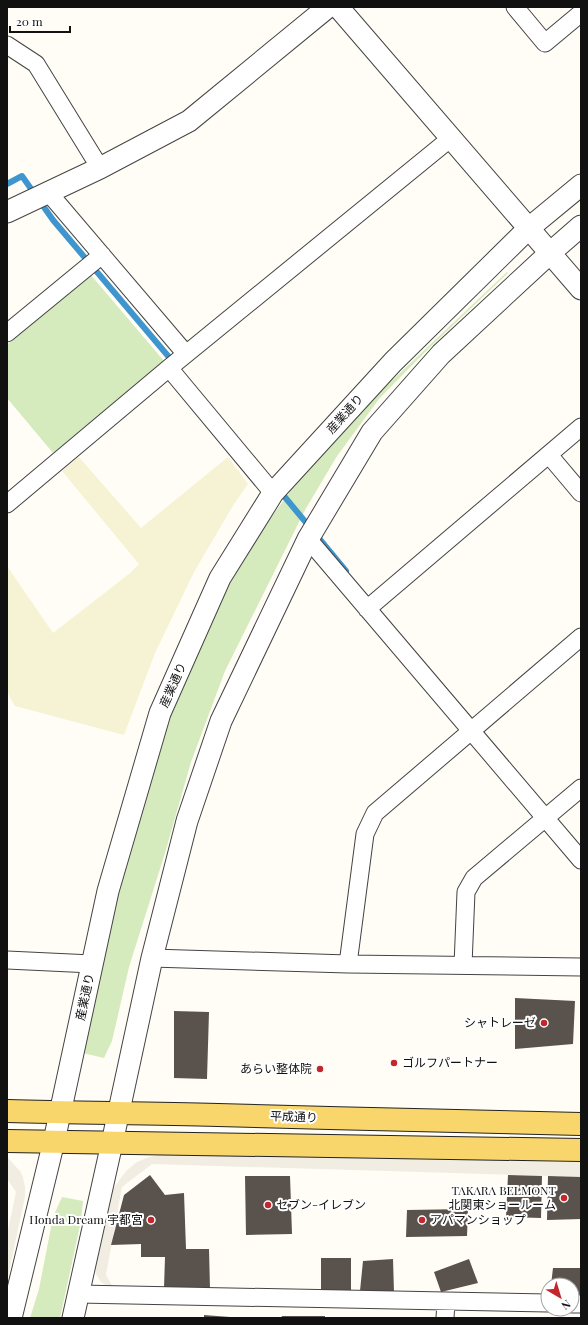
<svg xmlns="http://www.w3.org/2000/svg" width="588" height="1325" viewBox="0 0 588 1325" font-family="'Playfair Display','Noto Sans JP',serif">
	<rect width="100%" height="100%" fill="#fffdf5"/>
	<path fill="#f6f3d4" d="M78,456L141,528L228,457L248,484L234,504L194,572L155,653L124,735L15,706L7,692V566L53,633L129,574L139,564L62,471Z"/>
	<path fill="#d5ebbd" d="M507,272L508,273L423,354L379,399L337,456L305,510L225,671L191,762L165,853L129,967L112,1041L104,1058L83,1053L137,803L202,628L253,542L292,489L322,454L364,407Z
		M90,274L164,361L53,453L7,398V345Z
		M62,1197L83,1201L81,1221L60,1318H30L39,1289L53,1217Z"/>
	<path fill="#f1ede2" d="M161,1155L581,1162V1177L152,1164L122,1187L106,1275L113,1287L104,1284L101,1282L96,1274L95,1267L113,1189L126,1171L137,1162L149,1157Z
		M7,1157L20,1171L23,1177L25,1187V1197L7,1281V1235L16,1192L7,1179Z"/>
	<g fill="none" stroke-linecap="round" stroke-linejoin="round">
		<path stroke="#3f96cf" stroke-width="6" d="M7,184L22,176L53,220L174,363
			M279,490L346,571"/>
	</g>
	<path fill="#5a524d" d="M515,998L575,1001L573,1044L515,1049Z
		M174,1011L209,1012L207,1079L174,1078Z
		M150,1175L165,1195L184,1193L186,1249H209L210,1289L164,1288L165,1257H141V1244L111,1245L124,1195Z
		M508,1175L542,1176L541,1218L506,1217Z
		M245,1176H290L292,1234L246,1235Z
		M548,1176L581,1177V1219L547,1220Z
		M468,1209L467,1236L406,1237L407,1210Z
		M321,1258H351V1291L321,1290Z
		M393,1259L394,1292L360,1291L363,1261Z
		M469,1259L478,1283L441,1292L434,1272Z
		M553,1268H581V1295L572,1294V1285H551Z
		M204,1315L230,1317V1318H204Z
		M282,1316H325V1318H281Z"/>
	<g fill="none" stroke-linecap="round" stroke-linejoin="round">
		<defs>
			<path id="minor" d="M515,7L545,43L581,13
				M7,45L36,64L100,168
				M48,192L186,354
				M7,333L102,255
				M169,368L273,493
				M549,455L581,493
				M7,504L169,368L451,138
				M308,539L581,860
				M367,609L581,427
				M152,958L348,964L581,967
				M7,960L92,964
				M348,964L365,834L375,813L581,637
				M463,965L466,892L474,878L581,788
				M78,1294L548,1303
				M572,1304H581
				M445,1318L446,1302"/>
			<path id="tertiary" d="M338,7L581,289
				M7,212L100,168L189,121L328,7
				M11,1318L54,1141L108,891L160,713L220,578L273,493L393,362L529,228L581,185
				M73,1318L112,1143L152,958L187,821L221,721L308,539L372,432L441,354L550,253L581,226"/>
			<path id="primary" d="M7,1111C78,1113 148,1113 218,1115C339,1118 460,1122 581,1124
				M7,1141L581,1150"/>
		</defs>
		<use href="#minor" stroke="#444" stroke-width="19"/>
		<use href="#tertiary" stroke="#444" stroke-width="23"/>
		<use href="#primary" stroke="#222" stroke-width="24"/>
		<use href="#minor" stroke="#fff" stroke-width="17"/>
		<use href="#tertiary" stroke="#fff" stroke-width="21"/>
		<use href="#primary" stroke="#f9d66b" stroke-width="22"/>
	</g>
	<g fill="#c4262e" stroke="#fff" stroke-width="1.5">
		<circle cx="544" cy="1023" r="4"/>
		<circle cx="394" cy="1063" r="4"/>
		<circle cx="320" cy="1069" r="4"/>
		<circle cx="564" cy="1198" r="4"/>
		<circle cx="268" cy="1205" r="4"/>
		<circle cx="151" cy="1220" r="4"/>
		<circle cx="422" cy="1220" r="4"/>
	</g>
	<g text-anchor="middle" stroke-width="4" stroke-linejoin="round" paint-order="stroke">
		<g font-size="12" fill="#111" stroke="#fff">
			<text transform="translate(345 414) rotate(-48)" y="4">産業通り</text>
			<text transform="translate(173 685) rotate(-66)" y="4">産業通り</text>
			<text transform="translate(85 997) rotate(-78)" y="4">産業通り</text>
			<text transform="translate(294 1117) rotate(2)" y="4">平成通り</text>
		</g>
		<g font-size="12" fill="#111" stroke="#fff" text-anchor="end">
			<text x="536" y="1027">シャトレーゼ</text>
			<text x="402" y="1067" text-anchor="start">ゴルフパートナー</text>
			<text x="312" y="1073">あらい整体院</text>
			<text x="556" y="1195">TAKARA BELMONT<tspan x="556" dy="14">北関東ショールーム</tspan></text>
			<text x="276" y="1209" text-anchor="start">セブン-イレブン</text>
			<text x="143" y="1224">Honda Dream 宇都宮</text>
			<text x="430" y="1224" text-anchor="start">アパマンショップ</text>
		</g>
	</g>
	<rect width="588" height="1325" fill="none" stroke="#111111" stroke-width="16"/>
	<g transform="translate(560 1297) rotate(142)"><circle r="19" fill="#ffffff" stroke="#a0a0a0"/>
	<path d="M0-3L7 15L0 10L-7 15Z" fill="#c4262e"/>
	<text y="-6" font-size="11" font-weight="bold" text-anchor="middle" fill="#111111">N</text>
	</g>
	<path d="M10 26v6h60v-6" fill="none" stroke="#111111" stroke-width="2"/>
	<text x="16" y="26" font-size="12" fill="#111111" stroke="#ffffff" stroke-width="3" paint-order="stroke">20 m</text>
</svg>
